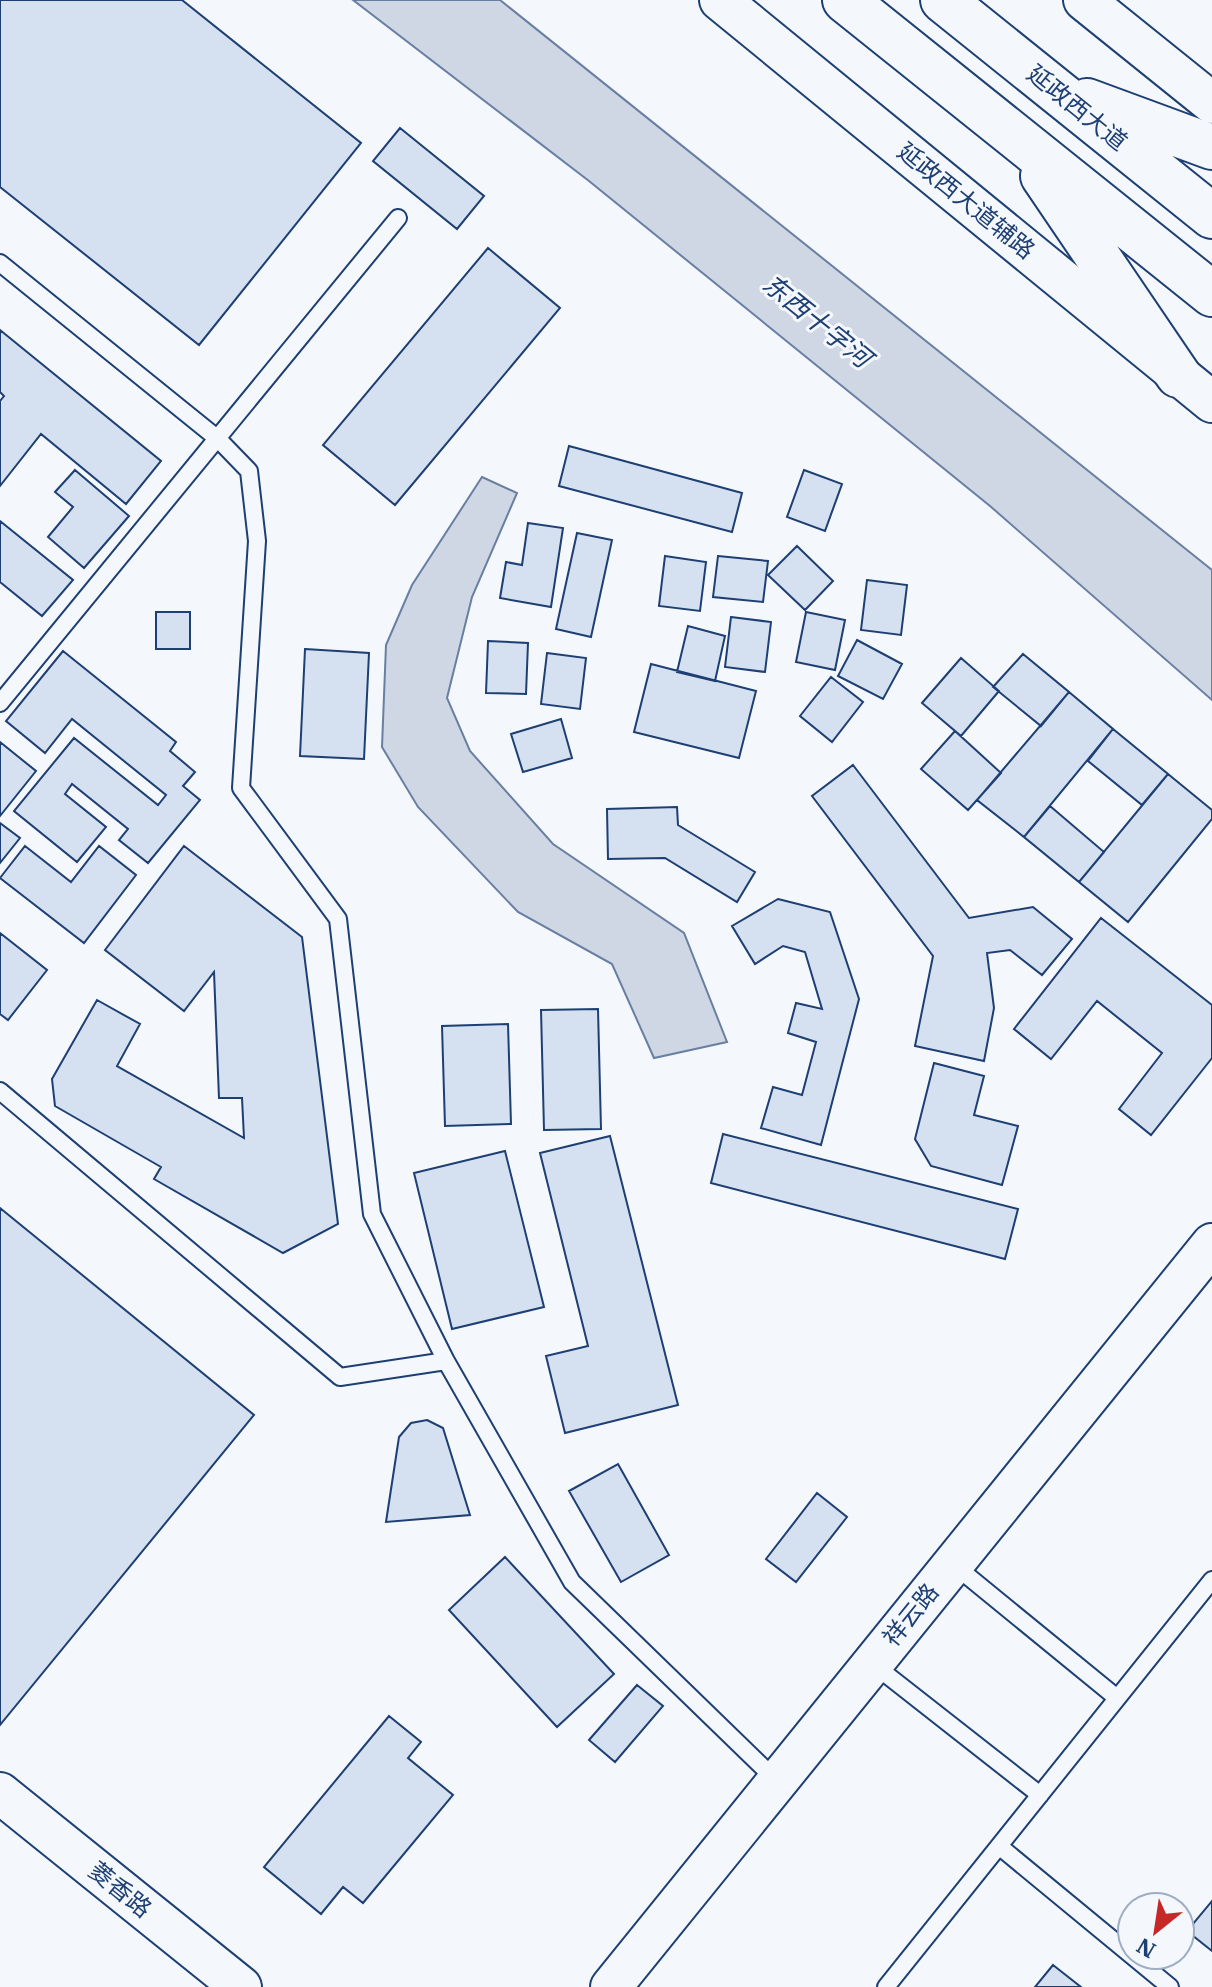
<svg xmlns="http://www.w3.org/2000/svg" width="1212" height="1987" viewBox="0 0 1212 1987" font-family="'IBM Plex Serif','Noto Sans SC',serif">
	<rect width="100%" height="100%" fill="#f4f7fb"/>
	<path fill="#cfd7e4" stroke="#687fa3" stroke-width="2" d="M353,0H500L1212,570V700L990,506L589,181Z
		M482,477L517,493L472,597L447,698L470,751L553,844L684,933L727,1042L654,1058L612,964L518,912L418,807L382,747L386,645L412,585Z"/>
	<path fill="#d5e0f0" stroke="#1d3f73" stroke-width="2" d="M0,0H182L361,143L199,345L0,187Z
		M400,128L484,196L457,229L373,161Z
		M488,248L560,308L395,505L323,445Z
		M0,330L161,461L126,504L41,434L0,486V401L4,396L0,392Z
		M569,446L742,493L732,532L559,486Z
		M75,470L129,516L84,568L48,537L73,507L55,492Z
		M804,470L842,484L825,531L787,517Z
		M0,521L73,580L42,616L0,582Z
		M528,523L563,528L551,607L500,598L506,562L522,565Z
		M577,533L612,540L591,637L556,629Z
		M797,546L833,581L805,610L768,575Z
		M665,556L706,562L700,611L659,606Z
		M718,556L768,561L763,602L713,597Z
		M867,580L907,585L901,635L861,630Z
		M156,612H190V649H156Z
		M806,612L845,620L835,670L796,662Z
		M731,617L771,622L765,672L725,667Z
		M688,626L725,636L715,681L677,672Z
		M857,640L902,664L883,699L838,676Z
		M488,641L528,643L526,694L486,693Z
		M305,649L369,653L364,759L300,756Z
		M63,651L176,742L170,751L195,772L183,786L200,800L148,863L119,840L128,829L72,784L65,794L106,827L77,862L14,811L74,738L158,805L166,795L72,719L45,753L6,721Z
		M547,653L586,658L580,709L541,704Z
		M1023,654L1069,692L1041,726L993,687Z
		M961,658L999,691L961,736L922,703Z
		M651,664L756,691L739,758L634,732Z
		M831,677L863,702L832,742L800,716Z
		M1069,692L1113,729L1024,837L977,800Z
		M561,719L572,758L523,772L511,734Z
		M1113,729L1168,774L1142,805L1088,761Z
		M955,731L1001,773L968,810L921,769Z
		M0,742L36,771L0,816Z
		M853,765L969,918L1033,907L1072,939L1042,975L1010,950L987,953L994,1008L984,1061L915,1046L933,956L812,796Z
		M1168,774L1212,810V819L1128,922L1079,882Z
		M1050,806L1104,852L1079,882L1024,837Z
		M677,807L678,825L755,872L737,902L665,858L608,859L607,809Z
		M0,823L20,838L0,863Z
		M25,846L71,882L99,846L136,875L84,943L0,878Z
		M184,846L302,937L338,1224L283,1253L154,1179L161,1167L55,1106L52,1079L97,1000L140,1024L117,1066L244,1138L242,1098H219L214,972L184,1011L105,950Z
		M778,899L830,912L859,999L821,1145L761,1128L773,1087L802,1095L816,1042L788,1033L796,1003L822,1009L805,952L783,946L755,964L732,926Z
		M1101,918L1212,1005V1058L1151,1135L1119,1109L1162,1053L1097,1001L1051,1059L1014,1029Z
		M0,933L47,970L8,1020L0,1014Z
		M598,1009L601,1129L544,1130L541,1010Z
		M508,1024L511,1124L445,1126L442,1026Z
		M934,1063L984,1076L974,1115L1018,1126L1002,1185L931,1166L915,1139Z
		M723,1134L1018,1209L1005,1259L711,1183Z
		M610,1136L678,1405L565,1433L546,1356L588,1346L540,1153Z
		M505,1151L544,1307L452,1329L414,1173Z
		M0,1208L254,1415L0,1725Z
		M427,1420L443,1428L470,1515L386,1522L399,1437L411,1423Z
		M618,1464L669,1555L621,1582L569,1491Z
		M817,1493L847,1517L796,1582L766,1559Z
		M505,1557L614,1674L557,1727L449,1610Z
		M637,1685L663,1706L615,1762L589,1740Z
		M389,1716L421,1742L408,1758L453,1795L363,1903L343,1887L321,1914L264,1867Z
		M1212,1901V1951L1187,1931Z
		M1053,1965L1081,1987H1035Z"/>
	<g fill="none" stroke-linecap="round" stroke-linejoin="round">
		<defs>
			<path id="service" d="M0,263L218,439L249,471L257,541L241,788L338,919L372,1214L446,1361L572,1582L777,1781
				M0,703L398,218
				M0,1091L340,1377L446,1361
				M953,1564L1117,1698
				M873,1664L1040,1795
				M999,1846L1170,1987
				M886,1987L1212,1580"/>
			<path id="tertiary" d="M720,0L1212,402
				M1084,0L1212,103
				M0,1793L241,1987
				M611,1987L1212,1244"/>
			<path id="primary" d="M845,0L1212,294
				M943,0L1212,216
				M1087,101L1212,147
				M1043,176L1178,375"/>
		</defs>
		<use href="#service" stroke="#1d3f73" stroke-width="20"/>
		<use href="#tertiary" stroke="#1d3f73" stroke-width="44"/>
		<use href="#primary" stroke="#1d3f73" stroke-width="48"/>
		<use href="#service" stroke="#f4f7fb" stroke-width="16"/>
		<use href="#tertiary" stroke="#f4f7fb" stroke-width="40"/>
		<use href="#primary" stroke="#f4f7fb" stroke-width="44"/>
	</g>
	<g text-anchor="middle" stroke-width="6" stroke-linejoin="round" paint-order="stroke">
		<g font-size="24" fill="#1d3f73" stroke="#f4f7fb">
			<text transform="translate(1077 108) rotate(39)" y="8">延政西大道</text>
			<text transform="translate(966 201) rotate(39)" y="8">延政西大道辅路</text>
			<text transform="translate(911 1615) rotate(-51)" y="8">祥云路</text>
			<text transform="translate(120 1890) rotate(39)" y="8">菱香路</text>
		</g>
		<g font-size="26" font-style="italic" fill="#1d3f73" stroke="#f4f7fb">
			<text transform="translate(817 321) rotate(39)" y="9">东西十字河</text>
		</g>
	</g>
	<g transform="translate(1156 1931) rotate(210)"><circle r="38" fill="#f4f7fb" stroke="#9eadc5" stroke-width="2"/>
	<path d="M0-6L14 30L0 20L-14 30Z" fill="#c62828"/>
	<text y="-12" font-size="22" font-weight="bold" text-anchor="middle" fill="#1d3f73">N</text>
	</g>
</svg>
